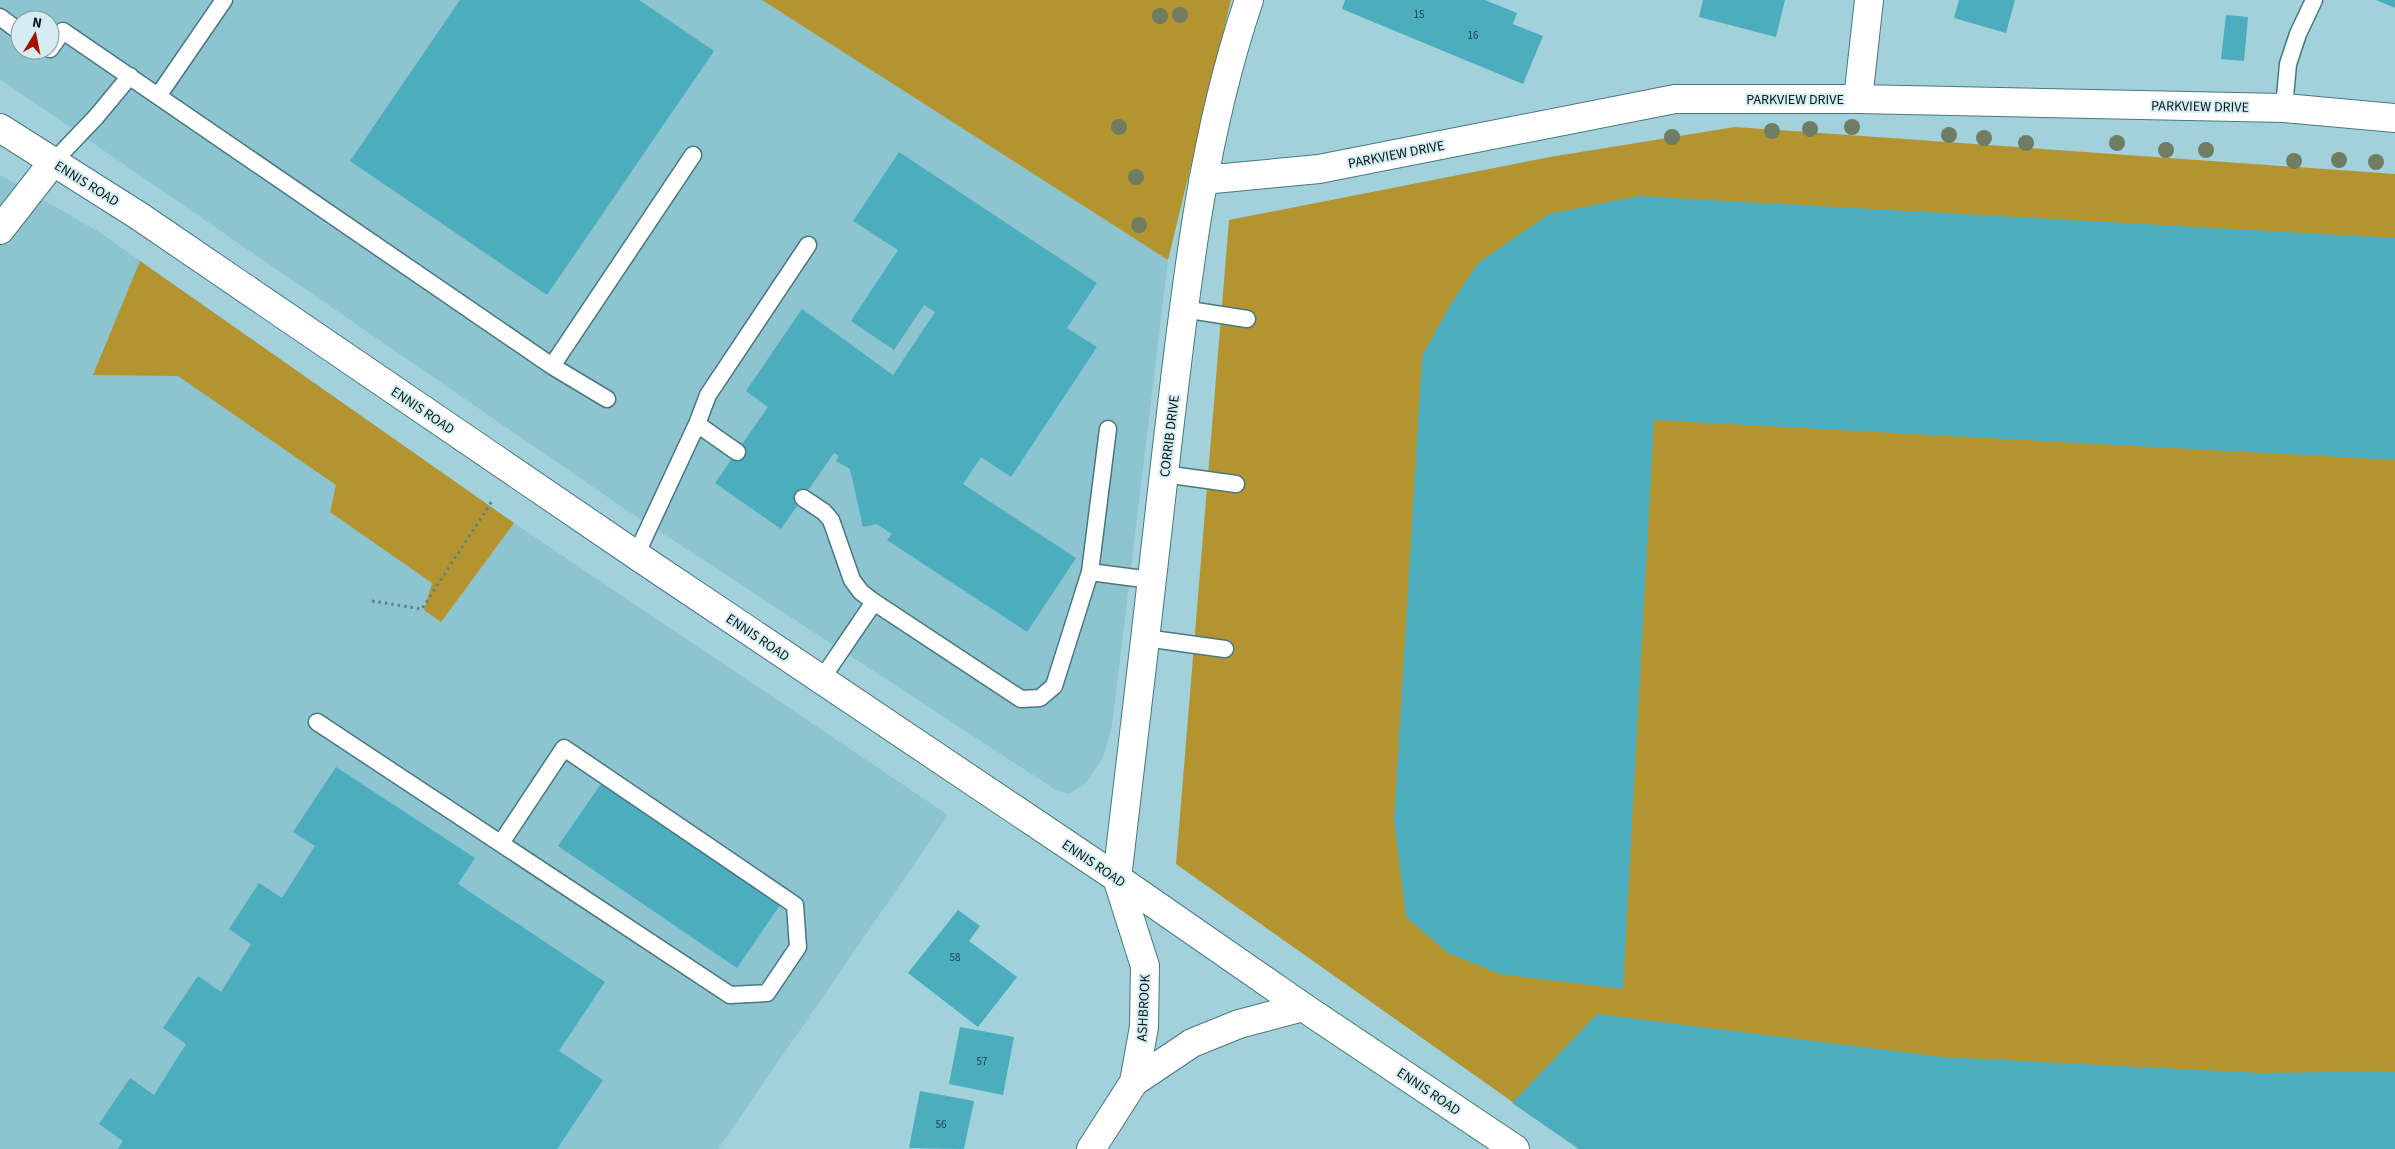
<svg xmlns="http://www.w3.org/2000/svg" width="2395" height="1149" viewBox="0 0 2395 1149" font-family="'Source Sans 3',sans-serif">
	<rect width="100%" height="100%" fill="#a1d1da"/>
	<path fill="#8cc4cf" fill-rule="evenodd" d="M0,0H762L1168,260L1112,726L1103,758L1085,784L1069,794L1056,790L625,509L0,79ZM20,20H50V50H20Z
		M0,175L99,232L514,523L948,815L718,1149H0Z"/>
	<path fill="#b4942f" d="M762,0H1231L1168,260Z
		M1735,127L2395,174V1149H1579L1176,864L1229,220L1550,157Z
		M140,261L514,523L441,622L424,610L432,583L330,512L336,485L178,376L93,375Z"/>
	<path fill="#4cadbe" d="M460,0H639L714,51L547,295L350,161Z
		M1345,0H1485L1517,13L1513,24L1543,36L1523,84L1342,9Z
		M1703,0H1785L1776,37L1699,17Z
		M1959,0H2015L2006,33L1954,18Z
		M2376,0H2395V8Z
		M2226,15L2248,17L2244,61L2221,59Z
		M899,152L1097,283L1067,328L1097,347L1011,477L981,457L963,484L1076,558L1027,632L887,540L892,534L877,524L863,527L850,469L836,461L839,456L834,453L781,529L715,483L768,407L746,391L802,309L893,375L935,312L924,305L894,350L851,321L898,250L853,221Z
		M1638,196L2395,238V460L1654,420L1623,989L1500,974L1448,953L1406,917L1394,821L1422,356L1450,305L1478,263L1549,214Z
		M336,767L475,858L458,884L605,982L559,1051L603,1080L557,1149H118L123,1141L99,1124L130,1078L154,1095L186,1044L163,1028L198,976L221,992L251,944L229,929L259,883L282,898L315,846L293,832Z
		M603,781L782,902L737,968L558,846Z
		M958,910L980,926L969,941L1017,977L978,1027L908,973Z
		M1597,1014L1943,1057L2261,1073L2395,1071V1149H1579L1512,1103Z
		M960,1027L1014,1037L1003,1095L949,1084Z
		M920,1091L974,1101L964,1149L909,1148Z"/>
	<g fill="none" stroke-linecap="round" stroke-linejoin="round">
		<defs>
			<path id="lane" d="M0,17L20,32
				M50,49L63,31L552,366L607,399
				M158,96L224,0
				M2284,108L2288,64L2298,34L2314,0
				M53,162L96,117L130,76
				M1183,309L1247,319
				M552,366L693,155
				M697,424L737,452
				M1164,474L1236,484
				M803,498L824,512L831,520L852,580L861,592L874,602
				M636,555L697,424L708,395L808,245
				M1090,572L1151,580
				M1145,638L1225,649
				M821,680L874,602L1021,699L1040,698L1054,686L1090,572L1108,429
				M317,722L730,995L767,993L798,947L795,905L564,748L501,843"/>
			<path id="street" d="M1858,99L1869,0
				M1203,180L1319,169L1675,99H1858L2284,108L2395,118
				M0,230L53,162
				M1134,1082L1192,1043L1239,1024L1303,1007
				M1091,1149L1134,1082L1144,1027L1145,966L1117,878C1134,734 1151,591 1167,447C1185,297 1200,144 1249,0"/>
			<path id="secondary" d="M0,128L139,216L636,555L1117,878L1303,1007L1515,1149"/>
		</defs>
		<use href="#lane" stroke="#4a777f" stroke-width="19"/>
		<use href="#street" stroke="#4a777f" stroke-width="30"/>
		<use href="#secondary" stroke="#4a777f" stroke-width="30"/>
		<path stroke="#60838a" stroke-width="3" stroke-dasharray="2.5 4" stroke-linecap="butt" d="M372,601L422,609L492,501"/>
		<use href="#lane" stroke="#fff" stroke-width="16"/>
		<use href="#street" stroke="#fff" stroke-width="28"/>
		<use href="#secondary" stroke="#fff" stroke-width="28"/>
	</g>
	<g fill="#717d62">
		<circle cx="1180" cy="15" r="8"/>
		<circle cx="1160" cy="16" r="8"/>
		<circle cx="1119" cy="127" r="8"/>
		<circle cx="1852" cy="127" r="8"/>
		<circle cx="1810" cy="129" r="8"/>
		<circle cx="1772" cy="131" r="8"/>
		<circle cx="1949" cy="135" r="8"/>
		<circle cx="1672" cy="137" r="8"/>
		<circle cx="1984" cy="138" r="8"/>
		<circle cx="2026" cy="143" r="8"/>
		<circle cx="2117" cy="143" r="8"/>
		<circle cx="2166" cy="150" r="8"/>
		<circle cx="2206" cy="150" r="8"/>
		<circle cx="2339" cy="160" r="8"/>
		<circle cx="2294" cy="161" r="8"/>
		<circle cx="2376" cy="162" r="8"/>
		<circle cx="1136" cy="177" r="8"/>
		<circle cx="1139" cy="225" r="8"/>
	</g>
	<g text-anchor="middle" stroke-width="4" stroke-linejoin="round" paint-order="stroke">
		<g font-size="11" fill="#183e44">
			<text x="1419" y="18">15</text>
			<text x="1473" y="39">16</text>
			<text x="955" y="961">58</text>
			<text x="982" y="1065">57</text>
			<text x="941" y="1128">56</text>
		</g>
		<g font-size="14" fill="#06191c" stroke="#d5edf1">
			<text x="1795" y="104">PARKVIEW DRIVE</text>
			<text transform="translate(2200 106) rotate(1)" y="5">PARKVIEW DRIVE</text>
			<text transform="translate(1396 154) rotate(-11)" y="5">PARKVIEW DRIVE</text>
			<text transform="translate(87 183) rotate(32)" y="5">ENNIS ROAD</text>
			<text transform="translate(423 410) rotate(34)" y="5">ENNIS ROAD</text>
			<text transform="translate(1169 436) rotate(-83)" y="5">CORRIB DRIVE</text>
			<text transform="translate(758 637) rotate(34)" y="5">ENNIS ROAD</text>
			<text transform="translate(1094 863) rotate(34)" y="5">ENNIS ROAD</text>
			<text transform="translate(1143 1008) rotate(-87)" y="5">ASHBROOK</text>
			<text transform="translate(1429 1091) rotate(34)" y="5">ENNIS ROAD</text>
		</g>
	</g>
	<g transform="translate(35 35) rotate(10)"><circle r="24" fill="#d5edf1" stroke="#82989c"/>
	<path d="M0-4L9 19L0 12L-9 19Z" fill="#a41100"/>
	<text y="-8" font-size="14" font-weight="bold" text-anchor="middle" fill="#06191c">N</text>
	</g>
</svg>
